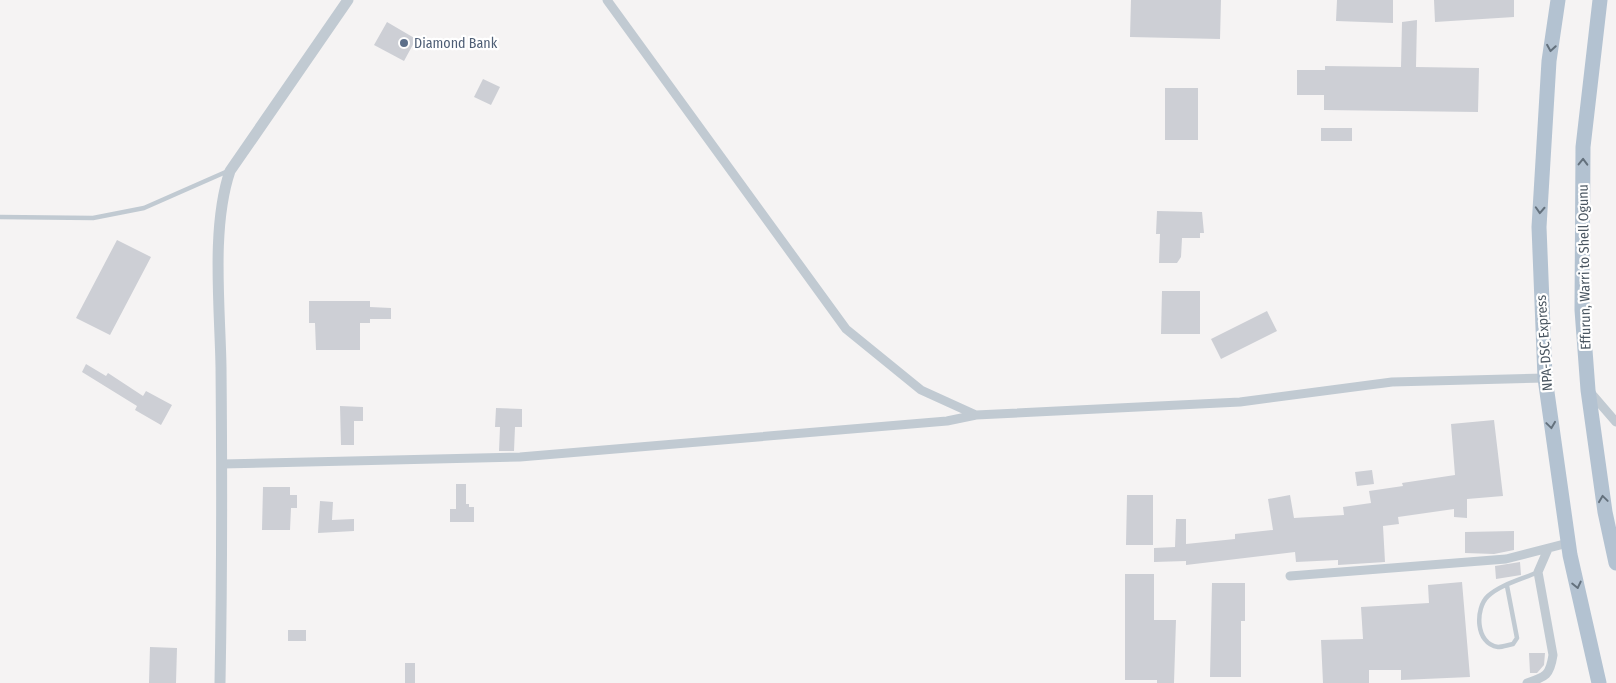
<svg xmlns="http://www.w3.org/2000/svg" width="1616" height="683" viewBox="0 0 1616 683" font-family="'Fira Sans Condensed',sans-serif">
	<rect width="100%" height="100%" fill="#f5f3f3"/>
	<path fill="#cdcfd5" d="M1131,0H1221L1220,39L1130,37Z
		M1337,0H1393V23L1336,21Z
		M1434,0H1514V17L1435,22Z
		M1417,20L1416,67L1479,68L1478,112L1324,110V95H1297V70H1325V66L1401,67L1402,22Z
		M387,22L416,39L404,61L374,45Z
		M483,79L500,87L491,105L474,97Z
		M1165,88H1198V140H1165Z
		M1321,128H1352V141H1321Z
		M1157,211L1202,212L1204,233H1200V238H1182L1181,257L1177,263H1159L1160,234H1156Z
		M117,240L151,257L110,335L76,318Z
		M1162,291H1200V334H1161Z
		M309,301H370V307L391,308V319H370V323H360V350H316L315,323H309Z
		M1267,311L1277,331L1221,359L1211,339Z
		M86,364L106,376L108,373L143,396L146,391L172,405L161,425L135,410L137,406L82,372Z
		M340,406L363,407V421H354V445H341Z
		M496,408L522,409V427H515L514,451H499L500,427H495Z
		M1494,420L1503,496L1467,499V518L1454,517V509L1398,517L1399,524L1383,526L1385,562L1338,565V560L1296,562L1295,552L1186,565V561L1154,562V548L1175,547L1176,519H1186V544L1235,539V534L1273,530L1268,499L1290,495L1294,518L1344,515L1343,507L1371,503L1369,491L1403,486L1402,483L1455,475L1451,424Z
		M1372,470L1374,484L1357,486L1355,472Z
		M456,484H466V504H469V507H474V522H450V509H456Z
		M263,487H290V495H297V508H291L290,530H262Z
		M1127,495H1153V545H1126Z
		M320,501L333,502L332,520L354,519V531L318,533Z
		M1514,531V550L1494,554L1465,553V532Z
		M1520,562L1521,575L1496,579L1495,566Z
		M1125,574H1154V620H1176L1174,683H1157V680H1125Z
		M1462,582L1470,677L1401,680V670H1369V683H1323L1321,640L1363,639L1361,607L1429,603L1428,585Z
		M1212,583H1245V621H1241V677H1210Z
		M288,630H306V641H288Z
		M150,647L177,648L176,683H149Z
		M1529,653H1545L1544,665L1537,673H1530Z
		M405,663H415V683H405Z"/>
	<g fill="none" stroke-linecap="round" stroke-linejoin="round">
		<path stroke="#c1cad2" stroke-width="4.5" d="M0,217L93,218L144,208L228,171
			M1507,586L1517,638L1513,644C1508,645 1502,647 1498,647C1475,644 1475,608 1488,596C1501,584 1523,579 1538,572"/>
		<path stroke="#c1cad2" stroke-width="9" d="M607,0L846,329L921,390L976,415
			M1590,392L1616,422
			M222,464L520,457L947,421L976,415L1240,402L1392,382L1545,378
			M1290,576L1506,559L1568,543
			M1527,683C1546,677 1550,675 1553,655L1538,572L1548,549"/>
		<path stroke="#c1cad2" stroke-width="11" d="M220,683C222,578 222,472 221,367C220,307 211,227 230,171L348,0"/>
		<path stroke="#b3c2d1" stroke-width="15" d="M1558,0L1549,61L1539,227L1545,378L1570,555L1599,683
			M1600,0L1583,147L1582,310L1588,390L1605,512L1616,563"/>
	</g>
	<defs><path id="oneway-chevron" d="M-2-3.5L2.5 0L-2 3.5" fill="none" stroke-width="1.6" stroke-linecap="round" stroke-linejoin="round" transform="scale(1.25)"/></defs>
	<g stroke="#64717d">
		<use href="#oneway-chevron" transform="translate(1551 48) rotate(99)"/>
		<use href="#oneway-chevron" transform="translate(1583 162) rotate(-89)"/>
		<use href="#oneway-chevron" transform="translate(1540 210) rotate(93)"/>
		<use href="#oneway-chevron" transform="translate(1551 425) rotate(82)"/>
		<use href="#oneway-chevron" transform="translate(1603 499) rotate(-98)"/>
		<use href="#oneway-chevron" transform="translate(1577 585) rotate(77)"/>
	</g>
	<circle fill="#5c6f8a" stroke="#fff" stroke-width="2" cx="404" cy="43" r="5"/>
	<g text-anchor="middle" stroke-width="4.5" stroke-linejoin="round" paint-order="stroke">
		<g font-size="14" fill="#4e5e75" stroke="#fff" text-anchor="start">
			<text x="414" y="48">Diamond Bank</text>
		</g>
		<g font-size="14" fill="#4a5661" stroke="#fff">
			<text transform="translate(1584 267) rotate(-91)" y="5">Effurun, Warri to Shell Ogunu</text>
			<text transform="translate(1544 343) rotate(-94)" y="5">NPA-DSC Express</text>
		</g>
	</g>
</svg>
